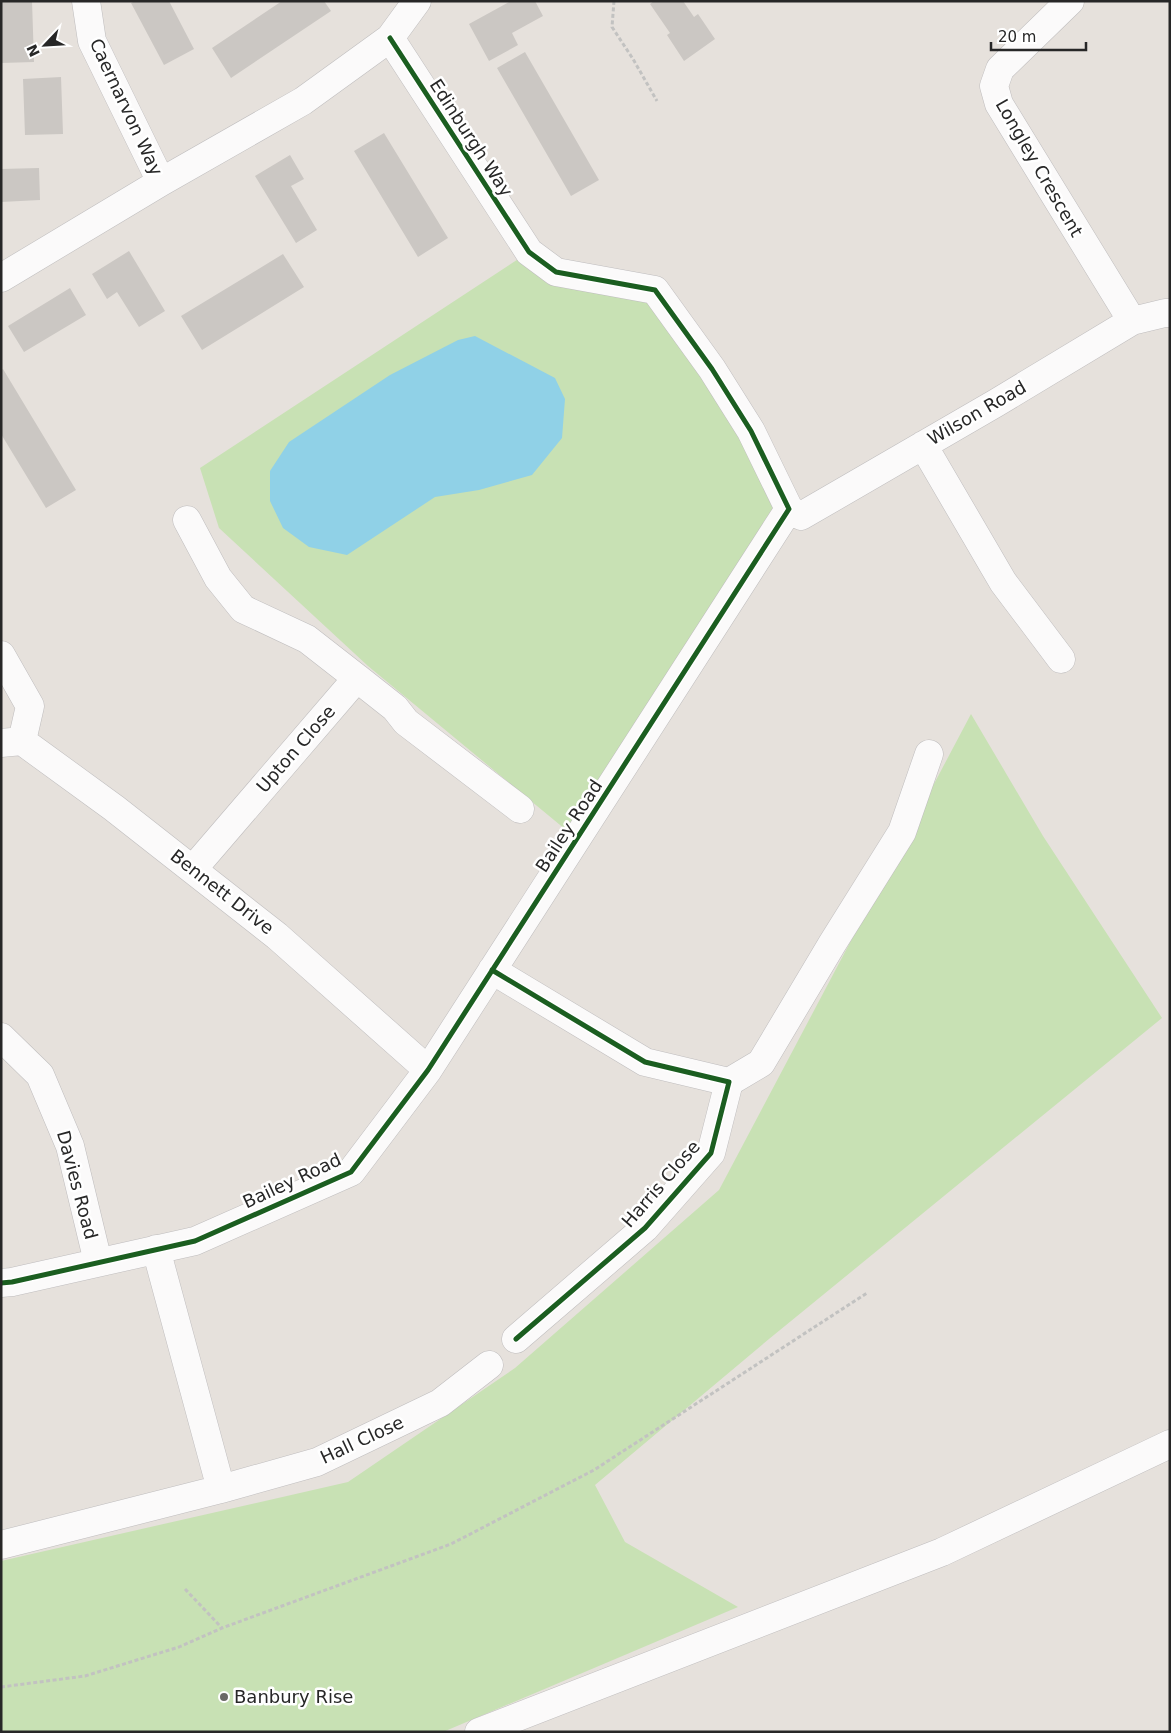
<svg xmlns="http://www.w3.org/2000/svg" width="1171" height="1733" viewBox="0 0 1171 1733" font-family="'DejaVu Sans',sans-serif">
	<rect width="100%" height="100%" fill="#e6e1dc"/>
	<path fill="#c8e1b4" d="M529,252L655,290L789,509L577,839L368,666L219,528L200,468Z
		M971,714L1043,836L1162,1018L769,1339L595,1485L625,1542L738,1607L443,1732H1V1561L348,1482L515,1368L719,1190Z"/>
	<path fill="#90d1e7" d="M475,336L555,378L565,399L562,438L532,475L479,490L435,497L347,555L309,547L283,528L270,501V471L289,442L390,375L458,340Z"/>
	<path fill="#cbc7c3" d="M1,1H32L34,62L1,63Z
		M135,1H169L194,49L164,65L131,3Z
		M282,1H324L331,11L231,78L212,48Z
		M511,1H535L543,16L512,33L518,45L489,61L469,24Z
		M654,1H683L694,17L698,14L715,39L684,61L667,35L670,33L650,4Z
		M525,52L599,180L571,196L497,68Z
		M61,77L63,134L25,135L23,79Z
		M384,133L448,238L418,257L354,151Z
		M290,155L304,179L291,186L317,230L296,243L255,176Z
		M39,168L40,200L1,202V169Z
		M129,251L165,311L139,327L117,292L107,299L92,274Z
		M283,254L304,287L202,350L181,316Z
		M70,288L86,315L24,352L8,326Z
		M3,369L76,490L46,508L1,434V370Z"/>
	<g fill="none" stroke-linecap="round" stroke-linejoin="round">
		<defs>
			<path id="minor" d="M86,1L92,41L161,182
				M1070,1L1000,69L994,86L999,104L1132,321
				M1,278L161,182L303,101L390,38L417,1
				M923,445L1003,582L1061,659
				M789,509L801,516L996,403L1132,321L1165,313H1170
				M187,520L218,578L243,609L307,639L357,678L193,869
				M1,655L30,706L22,741
				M357,678L395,708L406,722L520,809
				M1,743L22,741L114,808L277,936L428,1070
				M492,970L645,1062L729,1082L711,1153L645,1228L516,1339
				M1,1037L40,1075L70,1146L98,1262
				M729,1082L761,1063L832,944L902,832L929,754
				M1,1283L12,1282L195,1241L351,1172L428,1070L789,509L751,431L712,369L655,290L556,272L529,252L390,38
				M221,1489L317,1462L440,1403L489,1365
				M1,1545L221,1489L156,1249
				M479,1732L942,1552L1170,1444"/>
		</defs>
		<use href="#minor" stroke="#bfbdbe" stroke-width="29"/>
		<path stroke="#c2c2c1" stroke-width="3" stroke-dasharray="4 2.5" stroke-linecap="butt" d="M614,1L612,27L633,59L657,101
			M185,1589L222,1628
			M1,1687L85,1676L179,1647L222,1628L451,1544L594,1470L867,1293"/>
		<use href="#minor" stroke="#fbfafa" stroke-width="28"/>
		<defs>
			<path id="cycleway" d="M492,970L645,1062L729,1082L711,1153L645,1228L516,1339
				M1,1283L12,1282L195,1241L351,1172L428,1070L789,509L751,431L712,369L655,290L556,272L529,252L390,38"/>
		</defs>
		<use href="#cycleway" stroke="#fff" stroke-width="8"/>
		<use href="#cycleway" stroke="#1b5e20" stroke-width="5"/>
	</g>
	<circle fill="#6a6866" stroke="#fff" stroke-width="2" cx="224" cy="1697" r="5"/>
	<g text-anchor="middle" stroke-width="5" stroke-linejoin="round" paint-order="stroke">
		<g font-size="18" fill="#272727" stroke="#fff">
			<text transform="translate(126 107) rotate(65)" y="6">Caernarvon Way</text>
			<text transform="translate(471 138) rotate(57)" y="6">Edinburgh Way</text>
			<text transform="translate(1039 168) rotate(60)" y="6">Longley Crescent</text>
			<text transform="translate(977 413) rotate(-30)" y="6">Wilson Road</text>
			<text transform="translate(296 749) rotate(-49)" y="6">Upton Close</text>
			<text transform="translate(569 826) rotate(-57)" y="6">Bailey Road</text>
			<text transform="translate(222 892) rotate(38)" y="6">Bennett Drive</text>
			<text transform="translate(292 1181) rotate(-25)" y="6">Bailey Road</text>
			<text transform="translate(661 1184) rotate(-49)" y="6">Harris Close</text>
			<text transform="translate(77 1185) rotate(75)" y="6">Davies Road</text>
			<text transform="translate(362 1440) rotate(-25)" y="6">Hall Close</text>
		</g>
		<g font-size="18" fill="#272727" stroke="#fff" text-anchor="start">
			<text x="234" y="1703">Banbury Rise</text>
		</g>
	</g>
	<rect width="1171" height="1733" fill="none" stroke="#272727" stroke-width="5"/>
	<g transform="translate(45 45) rotate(245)" stroke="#ffffff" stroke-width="4" paint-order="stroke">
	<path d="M0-4L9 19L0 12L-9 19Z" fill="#272727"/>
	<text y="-8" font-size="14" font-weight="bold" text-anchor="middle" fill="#272727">N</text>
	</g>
	<path d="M991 42v8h95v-8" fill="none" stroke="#272727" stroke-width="2.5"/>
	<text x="998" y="42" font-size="15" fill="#272727" stroke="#ffffff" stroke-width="4" paint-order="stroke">20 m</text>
</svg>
